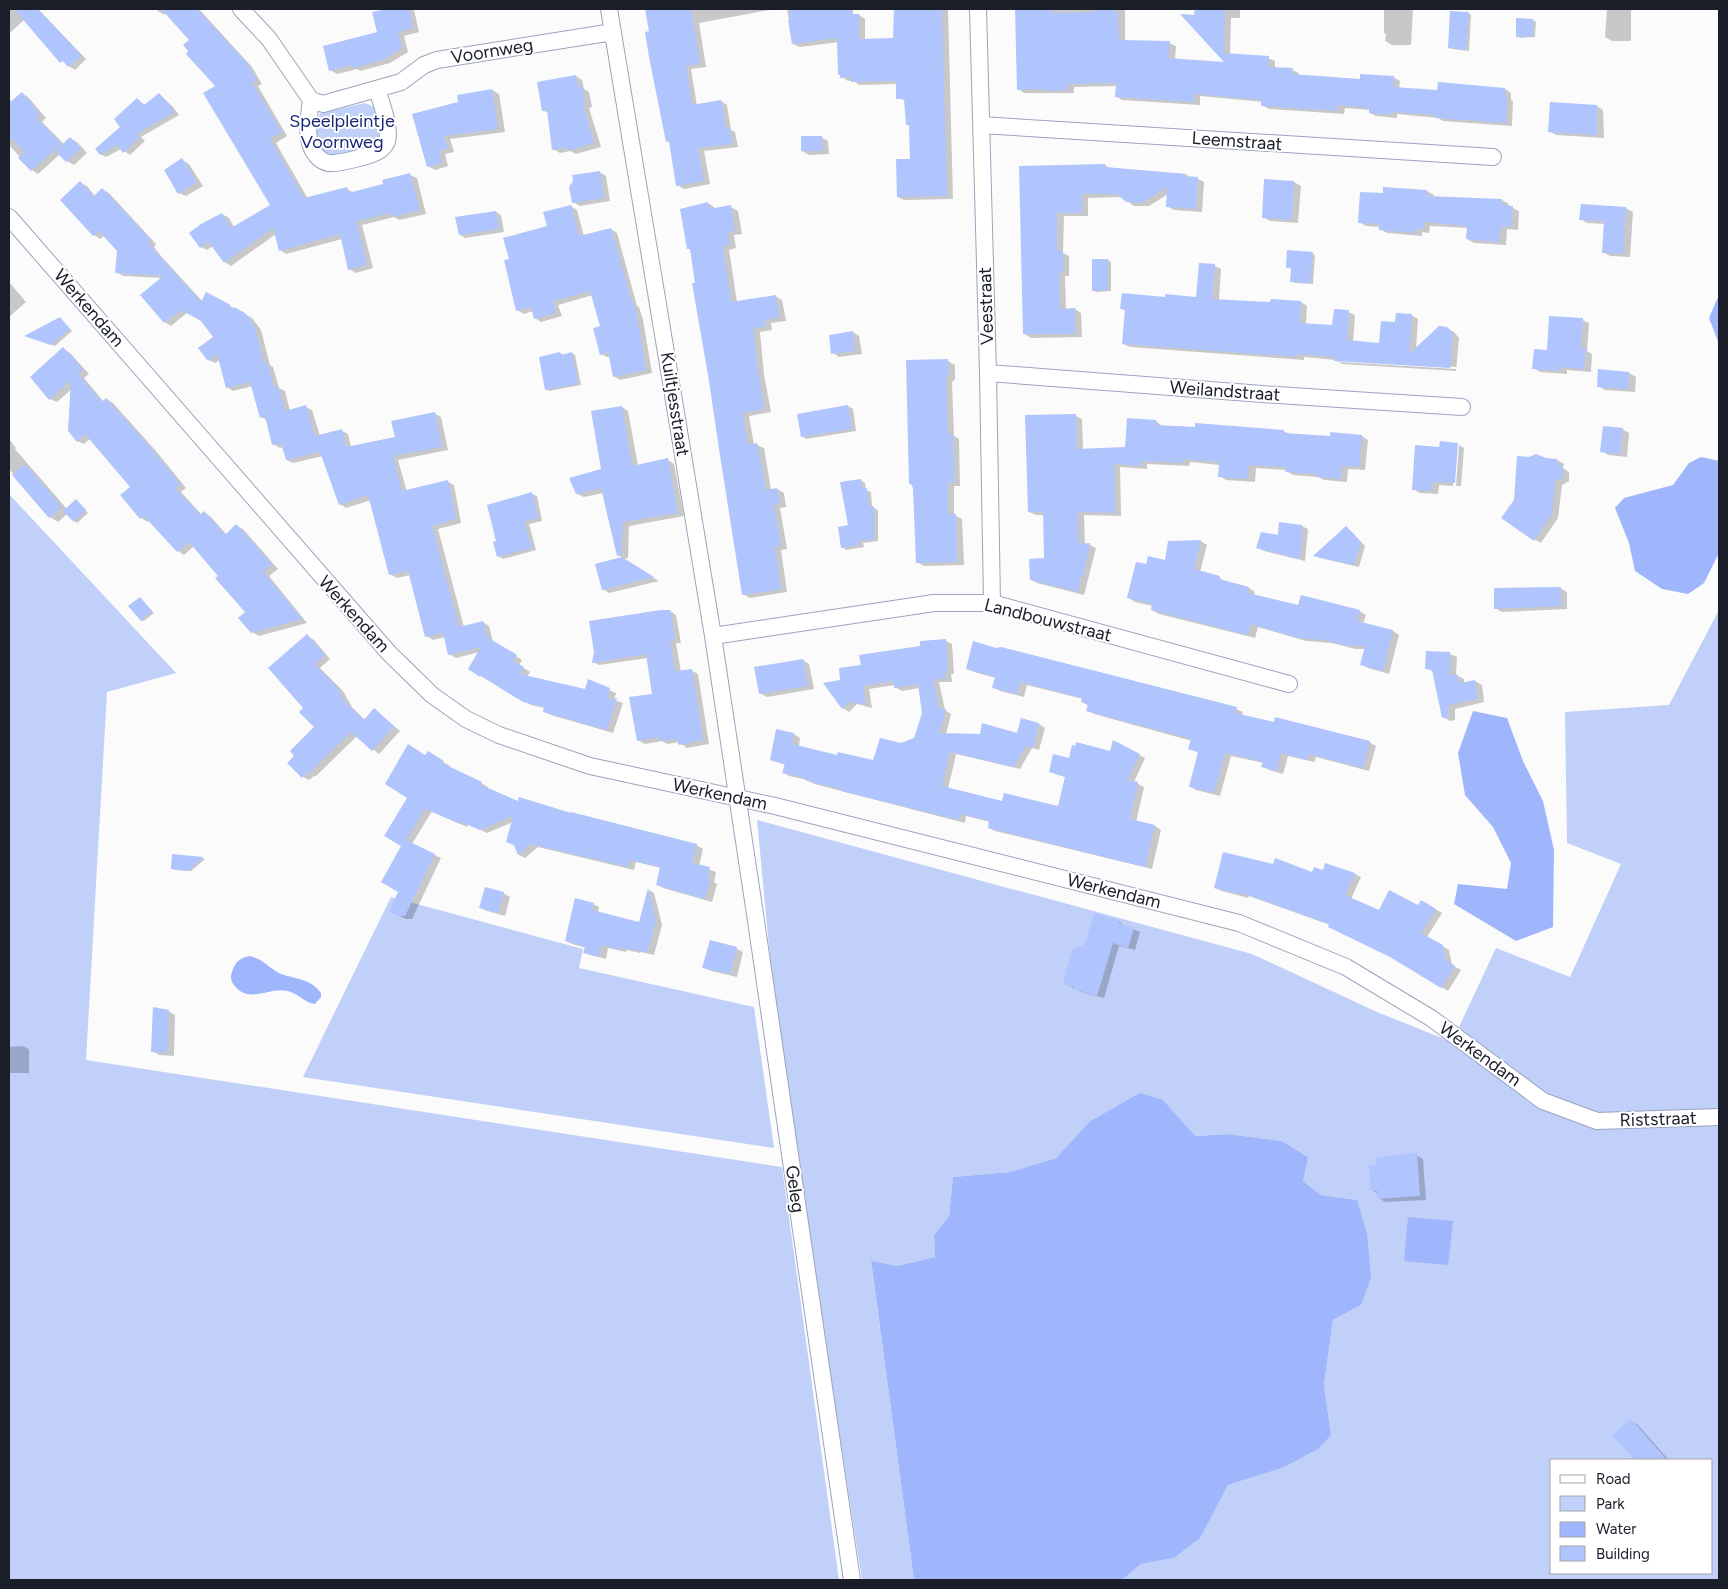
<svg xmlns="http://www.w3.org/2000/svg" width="1728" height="1589" viewBox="0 0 1728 1589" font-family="Figtree,sans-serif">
	<rect width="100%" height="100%" fill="#fbfbfb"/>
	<path fill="#c1d0f9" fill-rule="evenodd" d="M365,103L377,108L382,135L376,146L329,157L320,153L314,122L321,113Z
		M9,494L176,673L107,692L86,1060L782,1167L839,1580H9Z
		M1719,610V1580H1122L1141,1564L1174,1558L1199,1538L1228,1485L1282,1468L1331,1435L1324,1385L1333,1320L1361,1305L1357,1200L1321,1195L1302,1180L1308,1157L1282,1141L1228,1134L1194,1136L1163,1100L1089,1122L1056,1158L1010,1172L953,1177L949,1216L934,1235L935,1257L897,1266L871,1262L914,1580H862L777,1030L757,820L1252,954L1377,1012L1452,1042L1496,948L1570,977L1621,864L1567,843L1565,712L1669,705ZM1552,1460H1712V1573H1552Z
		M391,897L583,949L579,968L754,1007L774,1148L303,1077Z"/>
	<path fill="#9fb6fd" d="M1717,299H1719V344L1709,318Z
		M1701,457L1719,461V553L1704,583L1688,594L1662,589L1635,571L1629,543L1615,508L1624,498L1673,485L1689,463Z
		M1473,711L1507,718L1523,761L1543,801L1554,850L1553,927L1516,941L1454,904L1458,884L1507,889L1511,863L1493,827L1465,795L1458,753Z
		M249,956C262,958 268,967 279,973C295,980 309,977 321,993V997L315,1004C305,1003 299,994 288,991C269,986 249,1005 234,985C229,979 231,973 234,967C237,960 242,958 249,956Z
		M1140,1093L1163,1100L1195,1136L1228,1134L1282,1141L1308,1157L1303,1181L1321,1195L1357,1200L1367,1234L1371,1277L1361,1305L1333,1320L1324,1385L1331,1435L1318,1449L1282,1468L1228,1485L1200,1538L1174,1558L1141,1564L1122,1580H914L871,1261L897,1266L935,1257L934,1235L949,1216L953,1177L1010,1172L1056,1158L1089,1122Z
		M1408,1217L1453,1221L1448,1265L1404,1261Z"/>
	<path fill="#0003" fill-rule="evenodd" d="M9,9H38L86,59L75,70L69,66L66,62L58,59L25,19L11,32L9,30Z
		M155,9H199L252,67L262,84L258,86L287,136L276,143L308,199L346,188L354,193L385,185L410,175L417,178L426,214L399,220L394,217L362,225L373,268L356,273L349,269L342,239L286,254L280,250L276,234L231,266L225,262L213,246L207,250L201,247L222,214L229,218L234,227L272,205L217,86L191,40L166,13L164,15Z
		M392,9L414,10L419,32L404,36L408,52L390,63L360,71L357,69L337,74L330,70L379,32L374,12Z
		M646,9H775L699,23L706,67L691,69L697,106L721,101L727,105L731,130L735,132L738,147L704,151L710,184L684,189L677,185L671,143L667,141Z
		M787,9H853V15H859L865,19V40L895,39L894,9H948L953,199L904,200L898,197L911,160L910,126L907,124L906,101L898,98L897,84L859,85L853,80L848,81L842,77L839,42L800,47L793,44Z
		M1016,9H1125V41L1169,43L1176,46L1175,60L1227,64L1196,16V9H1240V18H1231L1230,54L1268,58L1275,61V69L1292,70L1299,73L1298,76L1361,81L1393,77L1400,81L1399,89L1438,92L1439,83L1505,89L1511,93V100L1513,101L1512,126L1443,121L1438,118L1397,114V118L1376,116L1370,113V110L1345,108L1344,114L1269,109L1262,105L1263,102L1200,96V105L1122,100L1116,96L1117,86L1074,87V93H1024L1018,89Z
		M1384,9H1413L1411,45H1392L1385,41L1386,34L1384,33Z
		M1607,9H1631V41H1612L1605,37Z
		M1468,13L1471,15L1469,51L1452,49L1449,48Z
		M1533,20L1536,22L1535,37L1520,38L1517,36Z
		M576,76L582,80L584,89L589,92L592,107L589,108L601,147L576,154L570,151L560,153L553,149L549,114L543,110Z
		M492,90L499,94L505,132L450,139L454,152L445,154L448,166L435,170L428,166L459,103Z
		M22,94L28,97L46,118L42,122L64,144L70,138L77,142L87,153L74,165L67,161L60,154L38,174L32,170L9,145V99L12,102Z
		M159,94L173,107L179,115L141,137L145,141L130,155L121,149L106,157L100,154L122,127L138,100L145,105Z
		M1597,106L1603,110L1604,138L1556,135L1549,131Z
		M821,137L828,141L829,154L809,155L802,151Z
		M182,160L189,164L203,186L186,196L179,193Z
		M1105,165L1111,169L1187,175L1192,178L1198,179L1204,182L1202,212L1174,210L1167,206L1168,194L1149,206H1134L1122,197L1088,198V216H1064L1063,253L1069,256V276H1065L1066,310L1075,309L1081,313L1082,337L1031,338L1024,334L1020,167Z
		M599,172L606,176L610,201L580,206L573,202L574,181Z
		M1266,180L1294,182L1301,186L1298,223L1270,221L1263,217Z
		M80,183L87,186L95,196L102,189L109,193L156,244L154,247L161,256L203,302L207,294L252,318L261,330L270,365L273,367L279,388L285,391L290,411L306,407L312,410L320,436L342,431L348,434L351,447L397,438L435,414L441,417L448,450L398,460L407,492L448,482L454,485L461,523L438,529L464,627L483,622L489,626L493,642L522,660L519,665L530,672L527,677L586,690L589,681L616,693L614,700L623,703L613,733L551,715L544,712L545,708L531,705L469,669L479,652L456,658L449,654L445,637L433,640L427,636L410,575L397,578L390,574L371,500L346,508L340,504L323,456L293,463L287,460L283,447L280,448L273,444L267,420L261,417L253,386L233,391L227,387L220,360L215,363L209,360L215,337L202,320L188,312L171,326L165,322L162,278L123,276L117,272L118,250L105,235L100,239L94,235Z
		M1427,191L1434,195L1433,198L1502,200L1509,204L1508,206L1519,211L1518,230L1507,229L1506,245L1474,243L1467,239L1468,228L1430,226L1429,233L1422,232V236L1387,233L1380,229V227L1366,226L1359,222L1384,194Z
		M708,203L714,207L715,209L731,207L738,211L742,234L734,235L736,248L729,250L737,302L775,296L782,300L786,321L771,323L772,330L760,332L764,375L771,412L749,416L754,445H757L764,448L771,490L777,489L784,493L786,507L780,508L787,549L781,550L787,592L750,598L743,594L692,250L688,248Z
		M1582,205L1626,208L1633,212L1630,257L1610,256L1603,252L1605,224L1587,223L1581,219Z
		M571,206L577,210L584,236L611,229L617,233L637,306L639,307L643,320L652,373L620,380L614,376L610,357H607L601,354V327L593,295L558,305L562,316L541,322L535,318L533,311L524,314L517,310L510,260Z
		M496,212L501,215L504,232L465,238L460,235Z
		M1312,254L1315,255L1313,284L1295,283L1292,281V269L1287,267Z
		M1108,260L1111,262V291L1096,292L1093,290Z
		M1215,266L1221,269L1219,300L1272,304L1301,302L1307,306L1306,325L1334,327L1348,312L1355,315L1353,342L1380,344L1396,323L1411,315L1418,319L1416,349L1447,328L1454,332L1459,338L1456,371L1342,364L1336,360L1304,357V360L1130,347L1123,344L1126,311L1122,309L1166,298H1197ZM1337,359L1456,367V369L1340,362Z
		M9,282L26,302L9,317Z
		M60,318L72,331L55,346L28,337Z
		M1582,320L1589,323L1587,351L1592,354L1591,372L1567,370V374L1540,372L1534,368L1548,351Z
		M853,332L859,336L862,354L839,357L833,353Z
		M63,349L70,353L89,374L84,378L104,402L107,399L113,403L156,451L186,488L181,492L202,515L205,513L211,517L227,535L236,526L243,529L278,569L269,576L307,623L259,636L252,632L247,612L220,576L194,546L184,555L178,551L150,520L148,522L141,518L132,487L91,438L84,444L77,441L72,389L57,402L50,399Z
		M560,353L563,355L572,353L575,355L581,385L549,391L546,389Z
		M948,361L955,365V379L952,382L954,436L959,439L960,486H954V515L962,519L964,565L924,566L917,562Z
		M1629,373L1636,377L1635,392L1605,390L1598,386Z
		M848,406L853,409L856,431L806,439L802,436Z
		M622,407L628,411L638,466L668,460L674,464L684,516L629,526L628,558L622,559L659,581L609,593L603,589L623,558L618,555L603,493L584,497L577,494L602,470Z
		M1076,416L1082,419L1083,450L1126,449L1156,421L1162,426L1284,431L1289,434L1331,437L1362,436L1368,440L1365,470L1348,469L1347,482L1324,480L1318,477L1293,475L1287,471V470L1256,468L1255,482L1226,480L1220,476V465L1190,462L1189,466L1147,464V469L1120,467L1121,516L1084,515L1085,545H1090L1096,548L1084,595L1037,583L1031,579L1045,559V515H1036L1029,512Z
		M1622,429L1629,433L1627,457L1608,455L1602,451Z
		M9,439L16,448L15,449L67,509L79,503L88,513L77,523L67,514L58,522L50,517L9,469Z
		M1457,444L1464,448L1461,486H1456L1459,445H1456L1453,486L1439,485L1438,494L1420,493L1413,489L1441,448Z
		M1545,460H1557L1564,464L1563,468L1569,472V481L1562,485L1558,518L1541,543L1534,539Z
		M861,480L865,483L866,490L871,492L872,507L878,510V541L863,543L864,547L846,550L842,547Z
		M532,494L537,496L542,521L529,524L536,550L503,559L498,556L497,542Z
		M1302,526L1308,529L1305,561L1264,551L1258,548Z
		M1346,528L1351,531L1365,546L1359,567L1320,558L1315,556Z
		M1200,541L1207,545L1200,572L1219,577L1225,582L1249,588L1255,592L1254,596L1299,607L1359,611L1366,615L1363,624L1393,631L1399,635L1389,674L1368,668L1362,664L1366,649H1355L1332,643L1306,641L1258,627L1255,638L1159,614L1152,610L1153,606L1135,602L1129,598L1147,566L1166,561Z
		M1560,588L1567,592V609L1502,612L1495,608Z
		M140,598L154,613L144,621L141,620Z
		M670,611L676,615L681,643H676L681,672L691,670L698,674L709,744L687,748L679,742L667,744L662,741L645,744L638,740L653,695L648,658L599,665L593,662Z
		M307,636L314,640L330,659L320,668L343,691L352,707L365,720L374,710L400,731L379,754L357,736L316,776H314L309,780L303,777L316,727L305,708Z
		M946,641L952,644L954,674H951L952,682H939L945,710L951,714L946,734L1018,735L1039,724L1045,728L1039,750L1032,748L1020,769L956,754L948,789L1003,803L1059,807L1067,778L1050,771L1070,760L1111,752L1113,742L1145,758L1134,782L1144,787L1136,822L1155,826L1161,830L1152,869L995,831L989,828L990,822L966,816L965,823L814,784L807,780L789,776L783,772L785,765L771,760L777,730L794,734L800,738L799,747L838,757L874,762L902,744L915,739L924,713L920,688L902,691L895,687V685L869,689L872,708L857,704L849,712L843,708L842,681L862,666Z
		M1427,652L1450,654L1457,657L1456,675L1464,679V683L1475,681L1482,685L1484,702L1455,709V720L1450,721L1443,717L1433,672L1427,668Z
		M803,660L809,664L814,689L767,697L760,693Z
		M968,669L1236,709L1243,712L1242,716L1369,742L1376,746L1369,771L1316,757L1314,762L1288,756L1283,774L1269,770L1263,766L1264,763L1231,756L1220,796L1196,790L1190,786L1199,753L1190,748L1192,741L1094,714L1088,710L1089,706L1082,702L1083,699L1027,685L1024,697L1000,691L994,687L996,678L974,672Z
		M428,753L450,766L448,768L481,783L488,787L487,789L519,802L696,845L703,849L699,866L716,872L714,882L717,884L712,902L663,888L657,884L661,868L636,862L634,870L538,847L525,858L519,855L516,846L507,842L513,822L487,833L468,824L467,827L432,811L412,844L441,858L412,919H406L397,915L391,912L400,892L402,846L409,797Z
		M173,856L203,858L205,859L191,871L176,870L173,869Z
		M1323,871L1355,874L1361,877L1351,899L1380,912L1418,907L1422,901L1442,913L1427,937L1449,950L1452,965L1461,970L1448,991L1396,959L1330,925L1249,896L1248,898L1222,891L1215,888Z
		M649,890L654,893L662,925L654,955L640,952V953L627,950L626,952L608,948L606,959L591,955L585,952L586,948L572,944L566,941L593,904L599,907L598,913L640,924Z
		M503,893L510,897L505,916L487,911L481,908Z
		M1119,921L1125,926L1140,932L1135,950L1119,946L1104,998L1081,992L1064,983L1086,945Z
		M711,942L737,949L743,952L737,977L711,971L704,968Z
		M168,1011L175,1015L174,1056L159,1055L153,1051Z
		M22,1046L29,1049V1073H9V1047Z
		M1416,1155L1423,1159L1426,1200L1385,1202L1379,1198L1378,1194L1373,1191L1378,1166Z
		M1631,1421L1637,1424L1669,1460H1636L1614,1435Z"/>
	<path fill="#b0c4fd" d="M14,9H38L82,56L68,67L63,61L60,63Z
		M161,9H197L246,62L257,80L252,83L282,132L270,139L304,198L347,187L348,193L383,184L382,180L410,173L420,210L392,217L391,213L356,221L367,264L348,270L340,234L279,251L273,228L224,263L208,241L200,248L189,233L201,224L222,213L231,228L270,205L203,93L215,86L186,54L188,51L183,45L189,40Z
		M386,9H409L413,28L398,32L402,48L383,60L353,68L352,65L329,71L323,46L377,32L372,12Z
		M645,9H691L700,64L686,66L692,105L721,100L726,128L729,127L733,144L698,148L704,181L676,186L669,141L666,142L649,57L645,32L649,31Z
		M789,9H852V14H859V39L893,38L894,9H942L947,196L897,197L896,159H910L909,125H906L904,99H896V81L851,82V77L840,78V75H838L837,38L792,44L788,20L791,19Z
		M1015,9H1053V13L1095,12V9H1114V12H1118L1119,40L1170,41L1168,58L1224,62L1180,14L1194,15L1195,9H1225L1224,53L1269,56L1268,67L1293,68L1292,74L1360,79V74L1394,76L1393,87L1437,90L1438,82L1505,88V96H1507L1506,123L1436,118V115L1391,112V115L1369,113V108L1338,105V111L1261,106V100L1194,94V102L1115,97L1116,83L1068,84V90L1045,91V89L1017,90Z
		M1450,11L1469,12L1466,50L1448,48Z
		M1516,18L1533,19V36L1516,37Z
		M576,75L578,87L582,86L585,104H583L594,143L568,151V147L552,150L547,110L542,111L537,82Z
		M492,89L498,129L444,136L448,148L439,151L442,163L427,167L412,114L458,102L457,95Z
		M22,92L40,114L36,117L61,144L31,171L18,158L25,152L9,136V103Z
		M159,93L168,103L174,112L137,134L140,137L123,153L117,145L100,155L95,149L120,127L114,119L137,98L144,105Z
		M1550,102L1597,105V135L1548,132Z
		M801,136H822L823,151H801Z
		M70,137L81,149L66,162L55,151Z
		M182,158L197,182L178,194L164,170Z
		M1105,164V167L1187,174L1183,176L1198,177L1196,209L1166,207L1167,187L1142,203L1126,202L1117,194H1082V213H1057V251H1063V273H1059L1060,309L1075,308V334H1023L1019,166Z
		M600,171L604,198L572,203L569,187L573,181L572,175Z
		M1264,179L1294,181L1292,220L1262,218Z
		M80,181L94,196L102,188L151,240L148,242L155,251L201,302L206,292L229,304L232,309L234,307L245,313L254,325L264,363L267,362L274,388L278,386L285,411L306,405L315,436L342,429L346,447L395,437L391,421L435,412L442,447L393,456L402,491L448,480L456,519L432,526L459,627L483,621L487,637L517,655L513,661L524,667L520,674L585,689L588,679L610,688L607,700L617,698L607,730L543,712L544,707L523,702L481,676L480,677L468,669L481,647L448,655L443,633L425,637L408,571L389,575L368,495L339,505L320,452L286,460L281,443L272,445L265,416L260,418L250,382L226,388L217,354L208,361L198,348L213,337L201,321L181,310L164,323L140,295L163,276L115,273L117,251L99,231L93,236L60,200Z
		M1383,187L1427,190V196L1502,199V205L1513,206L1511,227L1501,226L1499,242L1466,239L1467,226L1424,222L1423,229H1416L1415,233L1379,230V224L1358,223L1360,192L1383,193Z
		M708,202L709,209L731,205L735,231L728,232L730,245L723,246L731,302L776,295L779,318L765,320L766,326L753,329L758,370L764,409L742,413L748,445L757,443L766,490L777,488L780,503L774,504L781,546L775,547L781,589L742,595L719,449L709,381L692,283H695L690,249H687L680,209Z
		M1581,204L1626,207L1623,254L1602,253L1604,221L1579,220Z
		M571,205L579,236L611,228L632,302H633L637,316L646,370L613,377L608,352L600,355L593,328L600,326L590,291L553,301L556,313L534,319L531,307L516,311L504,260L509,259L503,238L547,226L543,212Z
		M496,211L499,229L459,235L455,217Z
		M1287,250L1313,252L1310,283L1290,282L1291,268H1286Z
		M1092,259H1108V290L1092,291Z
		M1199,263L1215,264L1212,299L1270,302L1271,299L1301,301L1300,323L1332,325L1334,309L1349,310L1347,340L1379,343L1381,321L1395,322L1396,313L1412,314L1409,354L1439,326L1447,327L1453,333L1450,368L1334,361L1335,357L1297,354V357L1122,344L1125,309H1120L1122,293L1165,297V294L1196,297Z
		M1549,316L1583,318L1581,348L1586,349L1584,369L1561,367V371L1532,369L1534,349L1547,350Z
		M60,317L70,329L51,345L24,336Z
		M853,331L855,351L831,354L829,335Z
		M63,347L83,369L78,374L102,402L106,398L149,446L180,484L175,488L200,515L204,511L225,535L236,524L254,544L272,565L263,572L302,619L251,633L238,618L245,612L215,578L218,576L189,542L177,552L144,516L140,519L120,495L130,487L85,434L77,442L68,431L71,380L49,400L30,377Z
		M560,352L561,355L572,352L578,384L545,390L539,357Z
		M948,359L949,375L946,378L948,434H953L954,483H948V514H956L957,562L916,563L913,488L911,484H909L906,360Z
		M1598,369L1629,372L1628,389L1597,387Z
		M848,405L852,429L801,437L797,414Z
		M622,406L632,466L668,458L678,513L623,522L621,555L617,556L601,488L576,494L569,478L601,469L591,411Z
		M1076,414L1077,449L1125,447L1127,418L1156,420V425L1195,427V423L1284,430V433L1330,436V432L1362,435L1359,467L1342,466L1341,479L1316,477V474L1285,472L1286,467L1249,465L1248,479L1218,477L1219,462L1183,459V463L1141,461V466L1114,464L1115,513L1078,512L1079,544L1090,543L1083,577L1081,576L1078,592L1030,580L1029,559L1044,558L1043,512H1028L1025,415Z
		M1603,426L1623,428L1620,454L1600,452Z
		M1440,441L1458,443L1455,483L1432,482L1431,491L1412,490L1415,445L1439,447Z
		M1536,454L1546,458L1557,459V463L1563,467V478L1555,481L1552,514L1534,541L1501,518L1514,500L1517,456L1529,457Z
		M25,464L62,507L49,518L12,475Z
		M861,479L862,489L867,488L869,507L874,506V540L859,541L860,545L841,548L838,527L848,525L840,482Z
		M532,492L538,518L524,522L532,548L497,557L493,542L496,541L487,505Z
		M76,499L86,510L74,522L63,511Z
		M1279,522L1302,525V547L1299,559L1256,548L1261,532L1278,535Z
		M1346,526L1361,542L1354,565L1313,556Z
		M1201,540L1194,569L1220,576L1219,579L1249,587L1248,593L1298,605L1301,595L1360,610L1357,621L1393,630L1383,671L1360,665L1365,646H1347L1324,640L1298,638L1251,624L1248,635L1151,610L1152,604L1127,598L1136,562L1146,564L1148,556L1165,560L1168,541Z
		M622,557L654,577L602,590L595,564Z
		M1561,587V606L1494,609V588Z
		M140,597L152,611L141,621L128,606Z
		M661,610H670L675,640H670L675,671L692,669L703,740L680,745L678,744V739L659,741V737L637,741L629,697L652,694L646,654L592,663L594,652L589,621Z
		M307,634L325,655L315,664L336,686L345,702L364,720L374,708L394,726L372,751L351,732L308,774V772L302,778L287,763L294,756L290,751L314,727L299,712L303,708L268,668Z
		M946,639L948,671H945L946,679H933L939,708L946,709L939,733L980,734L982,723L1017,733L1021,718L1039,723L1033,748L1026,746L1014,767L950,752L942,786L1002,801L1004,793L1058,806L1065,777L1049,772L1053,754L1069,758L1072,745L1075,746L1076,742L1110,751L1113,740L1140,754L1127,780L1138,782L1130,819L1155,825L1145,867L988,828L989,821L960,814L959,820L841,791V789L807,781L803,778L782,773L785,764L770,760L776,729L794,733L792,744L837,755L838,752L873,760L880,738L901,743L914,738L922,713L918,684L894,688L893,681L863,686L866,705L850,702L842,709L823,683L840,680L839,668L861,665L859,655L920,646V641Z
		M973,641L996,648L1001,647L1237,707L1235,713L1274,722L1275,717L1370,741L1363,768L1309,754L1307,760L1281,753L1277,771L1261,767L1263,762L1225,753L1214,793L1189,787L1198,752L1188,749L1191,739L1086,711L1088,704L1081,702L1082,698L1020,682L1017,694L992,688L995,677L966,669Z
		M1426,651L1450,652V675L1457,674L1459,683L1475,680L1478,699L1449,705L1448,717L1442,718L1432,670L1425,669Z
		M803,659L808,686L759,694L754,667Z
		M408,744L425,755L428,751L444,761L442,763L482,782L481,785L518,801L519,797L571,813V812L697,844L692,863L710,867L708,878L711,879L705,899L656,885L660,867L629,860L628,867L531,844L518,855L514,845L506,842L513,816L480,830L461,822L460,824L425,809L406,840L435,854L405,916H399L389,912L398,892L381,882L401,846L384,836L407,798L385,784Z
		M1223,852L1273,864L1275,858L1312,872L1314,867L1323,870L1325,863L1355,873L1345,895L1379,910L1389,890L1418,905L1421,900L1436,909L1421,933L1443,945L1446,960L1455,966L1441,988L1390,957L1328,927L1329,924L1242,893V895L1214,888Z
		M172,854L203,857L188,871L171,869Z
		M485,887L504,892L498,913L479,908Z
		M648,888L656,921L647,953L634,949V951L621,947L620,950L602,945L599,957L583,953L585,947L565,941L575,898L594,903L592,910L639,922Z
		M1094,913L1119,920V923L1134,928L1128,948L1113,943L1097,996L1073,989L1074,987L1063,984L1072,950L1085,944Z
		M710,940L737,947L730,974L702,968Z
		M153,1007L169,1010L167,1053L151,1052Z
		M1417,1153L1420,1196L1377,1199V1191H1371L1369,1165H1376V1158L1385,1157V1156Z
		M1631,1419L1667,1460H1635L1612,1435Z"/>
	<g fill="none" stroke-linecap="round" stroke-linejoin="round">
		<defs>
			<path id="minor" d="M241,9L269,39L311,100L323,104L401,82L424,65L437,60L613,32
				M609,9L713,636L755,914L852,1580
				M978,9L988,373L992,603
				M311,100C309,117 304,141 316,155C319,159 323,162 329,163C338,164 372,156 380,150C383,148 386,144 387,141C391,128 381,102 377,89
				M981,125L1493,157
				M9,217L389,653L432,695L466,719L499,735L590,766L775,806L1239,923L1346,967L1431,1018L1543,1101L1597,1121L1719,1117
				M988,373L1262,394L1462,407
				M713,636L934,603H992L1289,684"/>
		</defs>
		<use href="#minor" stroke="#9aa4bf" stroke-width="18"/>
		<use href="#minor" stroke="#fff" stroke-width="16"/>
	</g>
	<g text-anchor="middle" stroke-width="4" stroke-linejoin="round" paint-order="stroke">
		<g font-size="18" fill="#1a1e28" stroke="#fff">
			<text transform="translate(492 51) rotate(-9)" y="6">Voornweg</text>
			<text transform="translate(1237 141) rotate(4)" y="6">Leemstraat</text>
			<text transform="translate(986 306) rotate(-92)" y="6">Veestraat</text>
			<text transform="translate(89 308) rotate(49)" y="6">Werkendam</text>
			<text transform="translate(1225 391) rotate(4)" y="6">Weilandstraat</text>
			<text transform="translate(675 404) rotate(81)" y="6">Kuiltjesstraat</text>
			<text transform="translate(354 614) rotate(48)" y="6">Werkendam</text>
			<text transform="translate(1048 620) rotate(14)" y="6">Landbouwstraat</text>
			<text transform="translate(720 794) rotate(12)" y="6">Werkendam</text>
			<text transform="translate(1114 891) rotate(14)" y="6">Werkendam</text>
			<text transform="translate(1480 1054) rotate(36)" y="6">Werkendam</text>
			<text transform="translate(1658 1119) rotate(-2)" y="6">Riststraat</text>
			<text transform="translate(795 1189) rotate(82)" y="6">Geleg</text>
		</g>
		<g font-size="18" fill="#192675" stroke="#fff">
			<text x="342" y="127">Speelpleintje<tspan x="342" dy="21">Voornweg</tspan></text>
		</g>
	</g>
	<rect width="1728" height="1589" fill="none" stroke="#1a1e28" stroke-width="20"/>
	<rect x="1550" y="1459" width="162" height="115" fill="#ffffff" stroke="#a3a5a9"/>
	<rect x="1560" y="1475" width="25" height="8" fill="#ffffff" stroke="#a3a5a9"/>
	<text x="1596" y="1484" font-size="15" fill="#1a1e28">Road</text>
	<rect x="1560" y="1496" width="25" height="15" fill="#c1d0f9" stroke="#a3a5a9"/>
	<text x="1596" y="1509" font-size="15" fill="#1a1e28">Park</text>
	<rect x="1560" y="1522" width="25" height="15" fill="#9fb6fd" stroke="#a3a5a9"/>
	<text x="1596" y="1534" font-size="15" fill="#1a1e28">Water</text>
	<rect x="1560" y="1546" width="25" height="15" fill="#b0c4fd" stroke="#a3a5a9"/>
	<text x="1596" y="1559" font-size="15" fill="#1a1e28">Building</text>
</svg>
